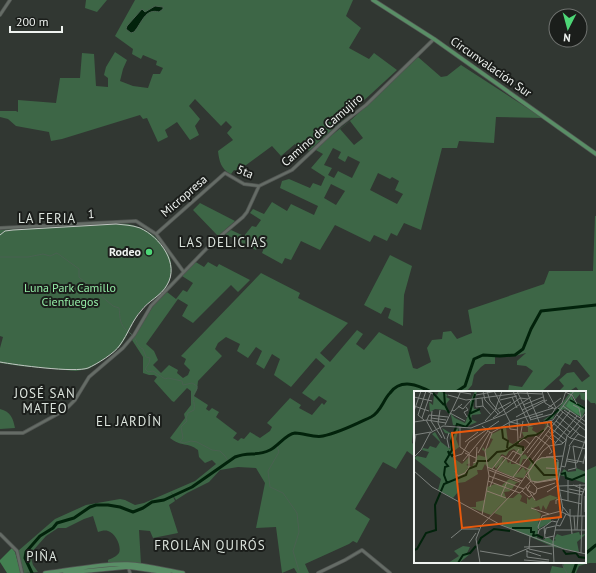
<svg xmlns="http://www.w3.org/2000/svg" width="596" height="573" viewBox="0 0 596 573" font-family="'PT Sans',sans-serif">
	<rect width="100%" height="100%" fill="#313732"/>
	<path fill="#3d6646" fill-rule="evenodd" d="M86,0H107L97,12L85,8Z
		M135,0H353L346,16L361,28L349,48L369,59L374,53L397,70L309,151L304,145L299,148L295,144L281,156L272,146L238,171L234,170L231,174C221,170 219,160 218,151L233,140L227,133L232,127L226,121L221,126L195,99L189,106L200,119L195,126L199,135L190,140L177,122L165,130L168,137L158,142L147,118L143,119L140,115L62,139L51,141L49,132L16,126L8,119L0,117V111H16L18,112V100L56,103L60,78H80L82,53L94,54L96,86L108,87V78L104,75L106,67L115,52L127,60L123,69L120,81L133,86L148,88L153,74H160L163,68L156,65L157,61L143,55L141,59L132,54L133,49L115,36Z
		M418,57L441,77L447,76L461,65L543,118L496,117L494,143L459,141L457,148H442L421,230L404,223L397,236L391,233L387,241L374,235L370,242L335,225L320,250L301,241L291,260L285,258L282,264L262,253L264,248L259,245L256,250L225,234L231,230L244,236L252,226L256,227L261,220L250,213L253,209L264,214L272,202L287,211L291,204L314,215L318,206L280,188L282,181L289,179L310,188L313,183L321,186L325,177L311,168L323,154L314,149L351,120ZM350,121L363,138L354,145L340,129ZM333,148L341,152L338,158L345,162L348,156L360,162L352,178L338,171L334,178L328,175L332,168L324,165ZM378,173L390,179L392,177L399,181L395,190L403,194L397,204L370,190ZM331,184L345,191L336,205L324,198Z
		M200,203L235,221L218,236L193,210Z
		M595,216H596V405L595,403H591L585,397V392H580L576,387L568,392L559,391L564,386L559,380L567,373L574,372L582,382L590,376L577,360H573L570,365L565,363L561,369L560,375L541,392H508L509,385L522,387L533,371L526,366L517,365V361L526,353L515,356L495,355V364H485L481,367L474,375L472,385L466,392H415V410L412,443L415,445V457L407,451L396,469L383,462L355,509L370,519L357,543L353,541L349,544L305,564L309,573H297L294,568L282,573L276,527L256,528L265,483L256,468L238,467L220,470L209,482L187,493L176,500L171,492L175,501L169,505L178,533L153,538L150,531L139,530L141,564L124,562L108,563V560C112,558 116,557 119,553C122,546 115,533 108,531C105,530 101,531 98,532L93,516L84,519L66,528H58L46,536L30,554L33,565L38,572L24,573L18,551L55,519L86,505L120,499L125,500L135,505L144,503L195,481L216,464L212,460L205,463L199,457L198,450C188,442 181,447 170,438L185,418L184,414L191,405V391L187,388L174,402L172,401L154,381L157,377L154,375H149L143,373V357L132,340L155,303L167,292L176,299L183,290L187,292L193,283L182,276L194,261L204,267L208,262L217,267L219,264L250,280L238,292L231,285L193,323L182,316L188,305L178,299L146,344L154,351L158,360L153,365L161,373L169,365L178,370L177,373L183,378L188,375L190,370L184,364L186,359L181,356L261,273L300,293L298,298L348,323L320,353L330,362L357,330L363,334L356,344L364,350L379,332L407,347L413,368L417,369L431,362L427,348L432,340L442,339L443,332L451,331L457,339L472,333L468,310L544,284L549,271H593ZM226,337L240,344L237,351L248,358L256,347L262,351L256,364L264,369L272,354L280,359L274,375L291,387L316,358L325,366L302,393L314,401L319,396L327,401L324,405L322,403L312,415L299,408L301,405L290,398L267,423L272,427L270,431L260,438L250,432L244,439L241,438L238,441L233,438L237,433L216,417L219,412L212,408L209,411L206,409L208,405L194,396L197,390L198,381L222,356L215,349L218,343Z
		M121,223C151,225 182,252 168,284C163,295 149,301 142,309C132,320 129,335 120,346C117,351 93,367 88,369C84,370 80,370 76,371L20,366L0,363V348L3,337L0,336V230Z
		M390,255L412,266L404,295L403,326L388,318L391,309L385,307L381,314L364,305Z
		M0,409C11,412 13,418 15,428L0,429Z
		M596,466V563H589L579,566L576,573H550L552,566L563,568L564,562H585V471Z"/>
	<path fill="#438051" d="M12,548L15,552L21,573H7L0,562V560Z"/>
	<path fill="#02220b" stroke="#496150" d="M155,6L163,7V9L159,12C145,8 142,23 134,32L131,33L126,29L127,26L142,9L145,12Z"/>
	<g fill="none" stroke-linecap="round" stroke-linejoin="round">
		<path stroke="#496150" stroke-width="1" d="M0,257H28L43,254L50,256L57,253L79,269V277L113,306L119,308C120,315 119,322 125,329C128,332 132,334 134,337C138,342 136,346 143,349L146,357L150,358L149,363L145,369L148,372L153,371L165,379L168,378L182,381L183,385L192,383L197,386V389C189,398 196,401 194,410L188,413L186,418L187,421L181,427L183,438L180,442L184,443L191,441L197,442L212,450L220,451L225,456L228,461
			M277,446L279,452L268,471L270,487L283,493L297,513L299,532L293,551L299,571
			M563,562V566L567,573"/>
		<path stroke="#02220b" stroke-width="3" d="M456,392L465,386L474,359L483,355L500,356L515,355L523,349L531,329L541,311L596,305
			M585,554L596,545
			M32,573L25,558L26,552L40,536L53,528L57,523L74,518L90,507L96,505H108L120,507L133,512L143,508L152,502L164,500L192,487L235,457C249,451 256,457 270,450C278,446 286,434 295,433C304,433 314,438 323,436C339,433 356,424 371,417C381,412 383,400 390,393C401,378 418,385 431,392
			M573,573L577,562"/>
		<defs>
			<path id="tertiary" d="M0,228L136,221L156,234L183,271
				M156,234L225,173L244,184L259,186
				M0,433H23L65,410L75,400L89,377L123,348L134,335L151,306L211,244L243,217L247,212L259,186L292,170L340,125L366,105L434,39
				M128,566L130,573"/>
			<path id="secondary" d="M0,15L10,0
				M0,534L17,551L22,573
				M318,573L345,560L362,550L390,573"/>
			<path id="primary" d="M373,0L434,39L596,154
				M45,573C73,570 101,563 128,564C147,565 165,570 183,573
				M65,573L128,567L169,573"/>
		</defs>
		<use href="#tertiary" stroke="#515552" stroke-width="4"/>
		<use href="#secondary" stroke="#515552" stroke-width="4"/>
		<use href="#primary" stroke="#515552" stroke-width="5"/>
		<use href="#tertiary" stroke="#656c66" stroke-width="2.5"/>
		<use href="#secondary" stroke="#656c66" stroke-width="2.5"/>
		<use href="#primary" stroke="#598e66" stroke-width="3.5"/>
		<path stroke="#c1c6c2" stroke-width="1" d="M0,235L5,231L13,230L116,224C124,225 132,225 140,228C160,237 180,264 167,285C161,296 148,301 141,311C132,321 128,334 120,345C115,353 97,364 88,368C75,373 16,365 0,362"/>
	</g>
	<circle fill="#4dd676" stroke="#1b1e1b" stroke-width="1.5" cx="149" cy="252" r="4"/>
	<g text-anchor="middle" stroke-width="4" stroke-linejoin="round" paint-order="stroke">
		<g font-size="12" fill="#eff3f0" stroke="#1b1e1b">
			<text transform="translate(491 67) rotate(35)" y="4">Circunvalación Sur</text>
			<text transform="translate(322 130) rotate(-41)" y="4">Camino de Camujiro</text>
			<text transform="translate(245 172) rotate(22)" y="4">5ta</text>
			<text transform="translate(184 196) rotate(-41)" y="4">Micropresa</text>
			<text transform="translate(91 214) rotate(-3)" y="4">1</text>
		</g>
		<g font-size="12" font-weight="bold" fill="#eff3f0" stroke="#1b1e1b" text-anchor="end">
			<text x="141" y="256">Rodeo</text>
		</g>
		<g font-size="12" fill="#93eaa5" stroke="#1b1e1b">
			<text x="70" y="292">Luna Park Camillo<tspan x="70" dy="14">Cienfuegos</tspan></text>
		</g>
		<g font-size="13" letter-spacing="1" fill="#dde5de" stroke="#1b1e1b">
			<text x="47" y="223">LA FERIA</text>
			<text x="223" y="247">LAS DELICIAS</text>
			<text x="45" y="398">JOSÉ SAN<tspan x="45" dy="15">MATEO</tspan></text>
			<text x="129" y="426">EL JARDÍN</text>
			<text x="210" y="550">FROILÁN QUIRÓS</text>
			<text x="42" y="561">PIÑA</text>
		</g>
	</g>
	<g transform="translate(414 391)">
		<rect width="172" height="172" fill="#313732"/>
		<path d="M25,0L34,4L32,6L36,8L32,13L33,19L41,27L51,32L56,19V11L61,0H63L59,14L60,18H65L67,23L58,24L57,28L63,31L54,35L39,34L37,24L31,19L21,18L16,21L15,11L19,14L20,3L23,4ZM157,0L171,2L172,10L167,8L166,3L161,9L159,4L155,9L172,18L168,26L150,18L141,23L139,28L129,29L142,21ZM131,32L134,35L129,41L114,46L103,53L111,57L108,65L111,63L119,72L128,66H141V71H145V88L121,92L114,87L113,80L110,87L99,86L83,79L86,72L82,78L80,75L78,78L73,76L71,73L68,79H63L64,83L51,91L44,92V101L39,107L24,99L27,88L0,67L3,65L12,67L15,61L8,59L9,57L14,58L16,55L22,57L26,51L18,43L21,41L27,51L36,58V43L31,42L28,37L38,43L45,36L42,48L45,56L40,60L38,66L48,73L55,66L56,72L52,74L58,76L64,64L71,66V60L68,59L69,56L71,59L75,56L79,48L76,47L78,43L92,36L94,51L99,53L110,46L108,41H114V35L119,36L118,39L123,42L130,38L132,35ZM100,58L107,65L105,73H97V70L94,72L92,67L87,71L90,67L86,65L88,63L92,65L95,60ZM109,68H114L117,72L112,80L109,76L103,83ZM162,77L172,81L171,92L146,84L150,78L154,81L162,80ZM95,88L105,92H102L98,98L91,96L97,100L90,101L92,107H99L105,102L108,105L106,110L113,113V106L115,109L118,106L122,110L136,104L145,107L136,110L132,119L129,114L127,120L125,115L119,117L127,123L124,133L130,126L137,127V131L124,138L123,147L129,149L134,146L139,150L142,149L140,148L143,143L148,145L165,141L166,144L172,143L163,151L165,161L140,156L88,134V125L80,122L88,112L77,124L55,116H62V111L71,109L73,96L81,93L87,95ZM49,155L56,156L53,162L56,163L45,172H34L45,165L40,160Z" fill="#3d6646" fill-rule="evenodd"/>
		<path d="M158,5L159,9L172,17L164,21L167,26L152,15Z" fill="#438051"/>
		<path fill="none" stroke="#02220b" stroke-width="2" d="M30,0L31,14L35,22M19,2L30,14M156,9L172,18M55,23L66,18M131,31L145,18M88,38L89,47L94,50L93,57M101,54L109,56V60M35,63L34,60L38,65L40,63M115,67L130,84H144M147,83L151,82L152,87L158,89L172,83M33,92L30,84L31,76L34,75L31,71L38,59L37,50L43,33L52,36L57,30L55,25L61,3M98,137H117V141H120L119,145L123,144L129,147M64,153L67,147L80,138L96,140M0,159L3,158L12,142L22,139L21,114L30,93L52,84L54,78L62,75L64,70H74L83,61L91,60L114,45L122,44L130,39M149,159L152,163L162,162L165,166L172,167M44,172L49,164L56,162L62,155"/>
		<path fill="none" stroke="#7d827e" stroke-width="1" d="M39,0L57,3M69,0L71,9L84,23M73,0L76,10L86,22M80,0L96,31L114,35L139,29L160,0M99,0L116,35M103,0L117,29M128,0L131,12L141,18L148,12L152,0M133,0L142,17M113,1L126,33M151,1L158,4L163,13M34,4L52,9L106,2L128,3M62,4L83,0M0,6L18,10M98,6L103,17M68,7L69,15L77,24M62,8V16L69,15M86,9L103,5M109,14L129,6M159,14L165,17L167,27M0,15L15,20M44,15L49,18L57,9M149,15L172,31M52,16L54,19L50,21L53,26M134,17L147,7M144,17L172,40M84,18L97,11M26,19L24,32L31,48M38,19L40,20L48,13M108,19L130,9M150,19L172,35M0,20L7,0M18,20L17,30L28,47M36,22L51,30M91,23L117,6M143,24L166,44M102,26L133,9M8,27L17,1M17,27L32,29M79,27L106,7L114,8M115,27L129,23M103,28L104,50M10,29L4,24L12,0L19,3M12,29L18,40M13,29L15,24L34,26M116,29L138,23L141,18M71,30L81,19L88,0M137,30L156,47L160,48L164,43L172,47M142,30L156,41M0,31L13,29L32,32M96,31L139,17M133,31L134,35L152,49M95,32L96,38L104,39M31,34L47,0M68,35L77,42L96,31M46,36V56L55,62M134,40L149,52M35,42L33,48L35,57M131,43L142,52M0,44L17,41M153,45L172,22M106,47L109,30M156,47L166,35M51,51L64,41M105,52L110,48L116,53M0,55L2,43M139,55L163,25M155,55L160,48L172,52M159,55L172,58M51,62L62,67M64,62L76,41M113,62L134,35M0,66L7,59L16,42L29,35L57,37L91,23M39,66L48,63L55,51L85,30M132,66L149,65M137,66L144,69L143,87L124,91L117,90L114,82L122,70L127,67ZM93,68L99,60L107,64M153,68L169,71M118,69L156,20M49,70L74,40M97,70L105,58M153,70L163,72L172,47M59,72L62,71L63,56M101,72L122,45L135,55L138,61L135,63M169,73L172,60M147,75L151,76L156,55M73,76L108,90M132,77L147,78M78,78L88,65L116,79M75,79L106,91M154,79L162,77L159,55M0,80L18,96L87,134L150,158L172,163M41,80L44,85L51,82L55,76V63M75,85L110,98M112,85L123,97L122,102L119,104M99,86L149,21M74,90L106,102M120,92L145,88M116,94L113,99L121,103M159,94L171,99M145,95L172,94M76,96L82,80L92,67M112,96L121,109M123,98L141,92M155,98L170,101M146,99L168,104M73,100L92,107M108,100L115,106L118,104M133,101L144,94M106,102L117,90M87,105L93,91M171,105V121M154,110V89M142,113V109L146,108L168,113M149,116L156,125H172M117,117L135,123M148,121L156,125V118M68,124L75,85L71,60L78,42M156,125L158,143M160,125L161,139M167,125L168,104L172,94M142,134L146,135L152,123M130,136L131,147L140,145M125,138L124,136L128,125L147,120M141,139H172M163,139L166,93M124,143L125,139L130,136L138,130L143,131M131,143L132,137L141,135M116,145L115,158L138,163M37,147L48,138H65M55,152L62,142M110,156L139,155M113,159V166L135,169M66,160L96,165L115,157M112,160L127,165M167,162L168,125M110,169L135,171M66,172L62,148L67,135L101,100L129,60L135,55L148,53L152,49M140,172L139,151L142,134L149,118L144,91L153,45"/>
		<path fill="#e8590c" fill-opacity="0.15" stroke="#e8590c" stroke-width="2" d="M137,31L147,126L48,137L38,42Z"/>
		<rect width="172" height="172" fill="none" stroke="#eff3f0" stroke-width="2"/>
	</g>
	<g transform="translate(568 28) rotate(186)"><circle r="19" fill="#1b1e1b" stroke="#707370"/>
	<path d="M0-3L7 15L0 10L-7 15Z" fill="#4dd676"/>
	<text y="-6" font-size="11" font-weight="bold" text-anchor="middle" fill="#eff3f0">N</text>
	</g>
	<path d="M10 26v6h52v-6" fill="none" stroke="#eff3f0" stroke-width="2"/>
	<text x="16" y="26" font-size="12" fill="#eff3f0" stroke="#1b1e1b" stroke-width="3" paint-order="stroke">200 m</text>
</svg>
